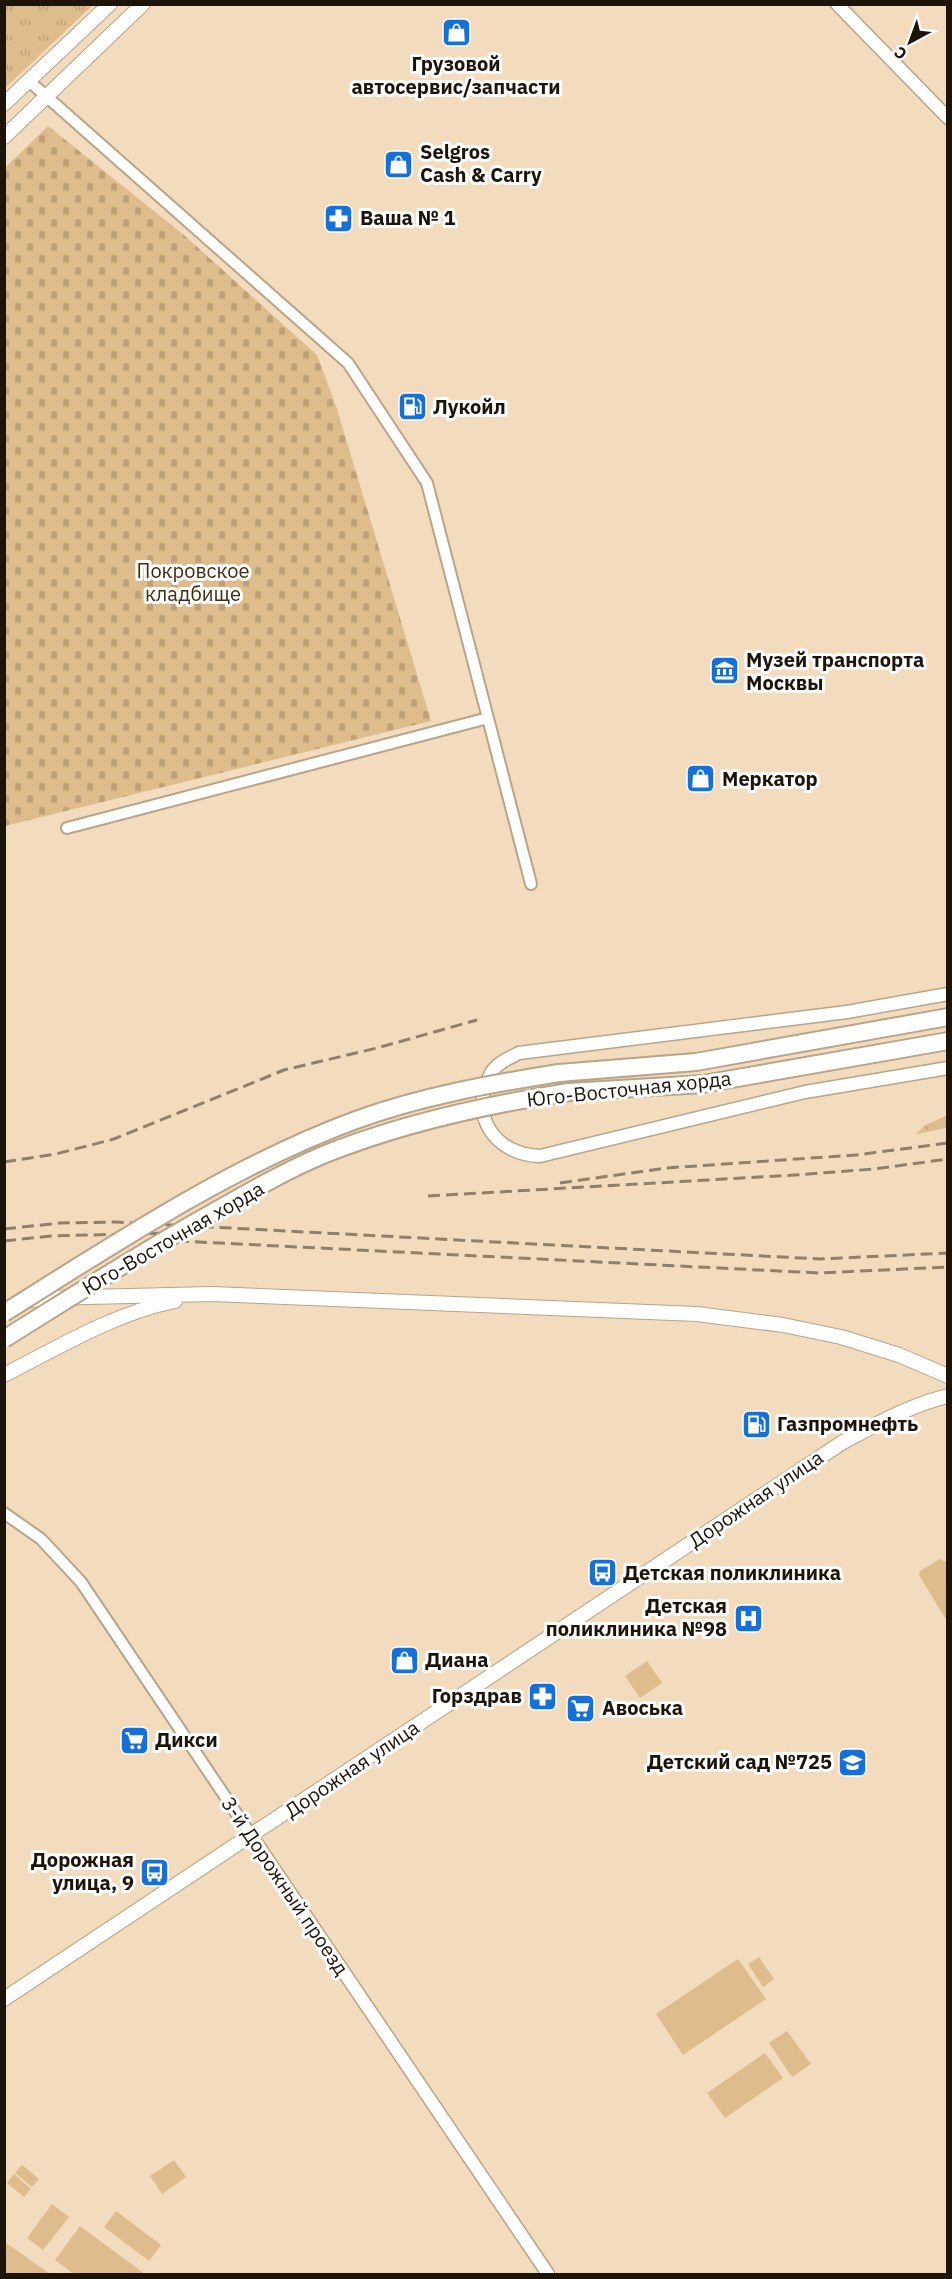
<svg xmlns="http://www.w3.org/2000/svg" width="952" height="2279" viewBox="0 0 952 2279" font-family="'IBM Plex Sans',sans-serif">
	<defs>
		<pattern id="grass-tufts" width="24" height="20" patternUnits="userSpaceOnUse" patternTransform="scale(1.5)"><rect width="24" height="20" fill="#debc8c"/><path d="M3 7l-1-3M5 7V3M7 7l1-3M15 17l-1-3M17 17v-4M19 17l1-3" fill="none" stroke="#bea177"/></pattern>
		<pattern id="forest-crowns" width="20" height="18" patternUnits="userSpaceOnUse" patternTransform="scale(1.5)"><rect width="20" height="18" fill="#debc8c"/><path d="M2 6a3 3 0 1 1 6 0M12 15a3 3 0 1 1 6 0" fill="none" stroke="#bea177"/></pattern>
		<pattern id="cemetery-stones" width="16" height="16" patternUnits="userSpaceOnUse" patternTransform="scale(1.5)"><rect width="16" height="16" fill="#debc8c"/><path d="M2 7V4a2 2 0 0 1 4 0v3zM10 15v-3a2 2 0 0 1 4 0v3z" fill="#bea177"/></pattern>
	</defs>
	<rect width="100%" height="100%" fill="#f3dcbd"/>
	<path fill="url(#grass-tufts)" d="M5,4H93V5L5,88Z"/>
	<path fill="url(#forest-crowns)" d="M947,1115V1128L916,1134L924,1126Z"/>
	<path fill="url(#cemetery-stones)" d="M48,126L185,236L317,355L337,409L431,721L5,826V168Z"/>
	<path fill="#debc8c" d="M940,1559L947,1562V1621L919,1575L920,1571Z
		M647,1661L662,1683L640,1698L625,1676Z
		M759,1957L774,1979L763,1987L748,1964Z
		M738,1959L766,1999L683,2055L656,2014Z
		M787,2031L811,2064L792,2077L769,2043Z
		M765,2053L783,2078L725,2118L707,2093Z
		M174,2160L186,2177L162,2194L150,2176Z
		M22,2165L39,2179L32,2187L15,2173Z
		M14,2174L31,2189L24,2197L7,2183Z
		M52,2204L69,2217L43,2250L27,2238Z
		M116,2211L161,2245L149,2261L104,2227Z
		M80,2226L145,2274H74L55,2260Z
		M5,2242L50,2274H5Z"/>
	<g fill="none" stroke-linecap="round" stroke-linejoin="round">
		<defs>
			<path id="minor" d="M29,81L348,363L427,483L531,884
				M67,828L488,718
				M4,1513L41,1539L81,1582L251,1835"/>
			<path id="tertiary" d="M837,4L948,118
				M948,994L847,1012L519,1053C509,1058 495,1064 490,1075C468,1116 496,1155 540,1156L805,1092L948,1068
				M251,1835L548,2274"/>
			<path id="secondary" d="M4,104L110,4
				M4,137L143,4
				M24,1301L47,1298L212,1294L697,1314L783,1325L841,1337L899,1355L948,1376
				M4,1375C59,1347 115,1313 175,1301
				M4,1999L843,1442C877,1424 910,1405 948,1396"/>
			<path id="primary" d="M559,1073L696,1062L948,1017
				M569,1092L703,1084L948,1041"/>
		</defs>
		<use href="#minor" stroke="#b9a487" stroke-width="14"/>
		<use href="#tertiary" stroke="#b9a487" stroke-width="15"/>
		<use href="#secondary" stroke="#b9a487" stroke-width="16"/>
		<use href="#primary" stroke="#b9a487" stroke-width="20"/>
		<use href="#minor" stroke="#fff" stroke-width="10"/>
		<use href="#tertiary" stroke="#fff" stroke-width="12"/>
		<use href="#secondary" stroke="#fff" stroke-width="14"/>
		<use href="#primary" stroke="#fff" stroke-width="16"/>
		<path stroke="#90806a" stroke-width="3" stroke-dasharray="12 6" stroke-linecap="butt" d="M4,1162L56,1154L114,1139L284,1070L377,1048L477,1020
			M560,1183L666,1168L856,1155L948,1143
			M428,1196L795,1175L874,1169L948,1159
			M4,1229L61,1223L115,1222L820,1259L948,1253
			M159,1240L819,1273L948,1267
			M4,1241L51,1236L169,1233"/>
		<defs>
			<path id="primary-bridge" d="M4,1313C116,1243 231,1166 356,1120C422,1096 490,1084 559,1073
				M4,1339C73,1296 140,1253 210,1214C247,1193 285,1171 323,1155C402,1123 485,1105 569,1092"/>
		</defs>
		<use href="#primary-bridge" stroke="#b9a487" stroke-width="20" stroke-linecap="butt"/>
		<use href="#primary-bridge" stroke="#fff" stroke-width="16"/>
	</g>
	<defs>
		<symbol id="shop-square" viewBox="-11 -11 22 22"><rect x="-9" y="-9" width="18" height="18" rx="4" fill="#1471da" stroke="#fff"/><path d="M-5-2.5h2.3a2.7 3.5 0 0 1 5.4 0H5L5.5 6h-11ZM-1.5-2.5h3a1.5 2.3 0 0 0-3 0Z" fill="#fff"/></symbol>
		<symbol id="pharmacy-square" viewBox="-11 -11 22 22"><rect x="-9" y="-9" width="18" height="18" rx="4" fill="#1471da" stroke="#fff"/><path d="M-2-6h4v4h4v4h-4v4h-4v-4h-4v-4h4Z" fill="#fff"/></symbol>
		<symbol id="fuel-square" viewBox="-11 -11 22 22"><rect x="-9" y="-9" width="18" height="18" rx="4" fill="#1471da" stroke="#fff"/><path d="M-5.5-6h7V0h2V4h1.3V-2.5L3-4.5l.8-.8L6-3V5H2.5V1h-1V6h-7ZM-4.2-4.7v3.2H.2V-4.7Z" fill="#fff"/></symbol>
		<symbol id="museum-square" viewBox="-11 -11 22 22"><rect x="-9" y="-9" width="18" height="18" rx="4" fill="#1471da" stroke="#fff"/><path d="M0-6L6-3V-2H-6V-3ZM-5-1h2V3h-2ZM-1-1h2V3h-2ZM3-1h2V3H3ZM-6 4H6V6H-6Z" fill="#fff"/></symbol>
		<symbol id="bus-square" viewBox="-11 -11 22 22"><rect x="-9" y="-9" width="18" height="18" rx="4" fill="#1471da" stroke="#fff"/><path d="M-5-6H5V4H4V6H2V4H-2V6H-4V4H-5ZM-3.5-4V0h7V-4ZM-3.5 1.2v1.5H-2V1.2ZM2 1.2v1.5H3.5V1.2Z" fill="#fff"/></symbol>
		<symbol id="hospital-square" viewBox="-11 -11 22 22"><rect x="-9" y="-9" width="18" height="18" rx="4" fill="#1471da" stroke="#fff"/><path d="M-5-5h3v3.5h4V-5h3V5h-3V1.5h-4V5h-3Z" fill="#fff"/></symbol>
		<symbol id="supermarket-square" viewBox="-11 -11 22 22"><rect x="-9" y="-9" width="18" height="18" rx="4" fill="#1471da" stroke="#fff"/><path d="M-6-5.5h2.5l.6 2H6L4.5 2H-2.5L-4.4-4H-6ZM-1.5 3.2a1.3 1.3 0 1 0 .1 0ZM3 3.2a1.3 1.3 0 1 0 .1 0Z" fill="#fff"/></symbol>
		<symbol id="school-square" viewBox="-11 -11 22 22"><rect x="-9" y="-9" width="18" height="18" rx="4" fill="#1471da" stroke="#fff"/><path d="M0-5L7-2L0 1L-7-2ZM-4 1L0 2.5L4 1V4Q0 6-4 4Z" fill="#fff"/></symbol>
	</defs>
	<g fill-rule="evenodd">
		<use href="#shop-square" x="440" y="16" width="33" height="33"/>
		<use href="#shop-square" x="382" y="148" width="33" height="33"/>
		<use href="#pharmacy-square" x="322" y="202" width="33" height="33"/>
		<use href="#fuel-square" x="396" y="390" width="33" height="33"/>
		<use href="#museum-square" x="708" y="654" width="33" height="33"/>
		<use href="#shop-square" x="684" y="762" width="33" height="33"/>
		<use href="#fuel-square" x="740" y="1408" width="33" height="33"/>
		<use href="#bus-square" x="586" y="1556" width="33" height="33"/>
		<use href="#hospital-square" x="732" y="1602" width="33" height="33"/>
		<use href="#shop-square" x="388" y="1644" width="33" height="33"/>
		<use href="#pharmacy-square" x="526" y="1680" width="33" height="33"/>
		<use href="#supermarket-square" x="564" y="1692" width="33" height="33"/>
		<use href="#supermarket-square" x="118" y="1724" width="33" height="33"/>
		<use href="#school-square" x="836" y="1746" width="33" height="33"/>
		<use href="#bus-square" x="138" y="1856" width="33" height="33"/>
	</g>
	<g text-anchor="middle" stroke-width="6" stroke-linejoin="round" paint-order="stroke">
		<g font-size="20" font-weight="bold" fill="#1c1409" stroke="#fff" text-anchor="start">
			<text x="456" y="71" text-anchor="middle">Грузовой<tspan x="456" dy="23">автосервис/запчасти</tspan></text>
			<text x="420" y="159">Selgros<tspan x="420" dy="23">Cash &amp; Carry</tspan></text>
			<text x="360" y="225">Ваша № 1</text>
			<text x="433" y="414">Лукойл</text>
			<text x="746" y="667">Музей транспорта<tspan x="746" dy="23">Москвы</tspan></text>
			<text x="722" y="786">Меркатор</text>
			<text x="777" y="1431">Газпромнефть</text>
			<text x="623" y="1580">Детская поликлиника</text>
			<text x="727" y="1613" text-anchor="end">Детская<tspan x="727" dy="23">поликлиника №98</tspan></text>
			<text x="425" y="1667">Диана</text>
			<text x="522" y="1703" text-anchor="end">Горздрав</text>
			<text x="602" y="1715">Авоська</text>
			<text x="155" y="1747">Дикси</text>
			<text x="832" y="1769" text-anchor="end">Детский сад №725</text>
			<text x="134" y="1867" text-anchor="end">Дорожная<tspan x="134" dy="23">улица, 9</tspan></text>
		</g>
		<g font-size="20" fill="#402c0e" stroke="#fff">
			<text x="193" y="578">Покровское<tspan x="193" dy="23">кладбище</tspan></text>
		</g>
		<g font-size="20" fill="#1c1409" stroke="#fff">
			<text transform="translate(629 1089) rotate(-6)" y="7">Юго-Восточная хорда</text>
			<text transform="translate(173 1238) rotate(-30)" y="7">Юго-Восточная хорда</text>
			<text transform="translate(756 1499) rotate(-34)" y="7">Дорожная улица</text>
			<text transform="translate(352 1769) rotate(-34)" y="7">Дорожная улица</text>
			<text transform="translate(285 1886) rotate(56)" y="7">3-й Дорожный проезд</text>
		</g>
	</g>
	<rect width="952" height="2279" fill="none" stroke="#1c1409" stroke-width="12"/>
	<g transform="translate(910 42) rotate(221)" stroke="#ffffff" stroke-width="4.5" paint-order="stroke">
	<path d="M0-4.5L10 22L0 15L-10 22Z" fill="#1c1409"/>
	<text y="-9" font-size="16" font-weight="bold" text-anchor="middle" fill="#1c1409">С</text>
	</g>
</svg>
